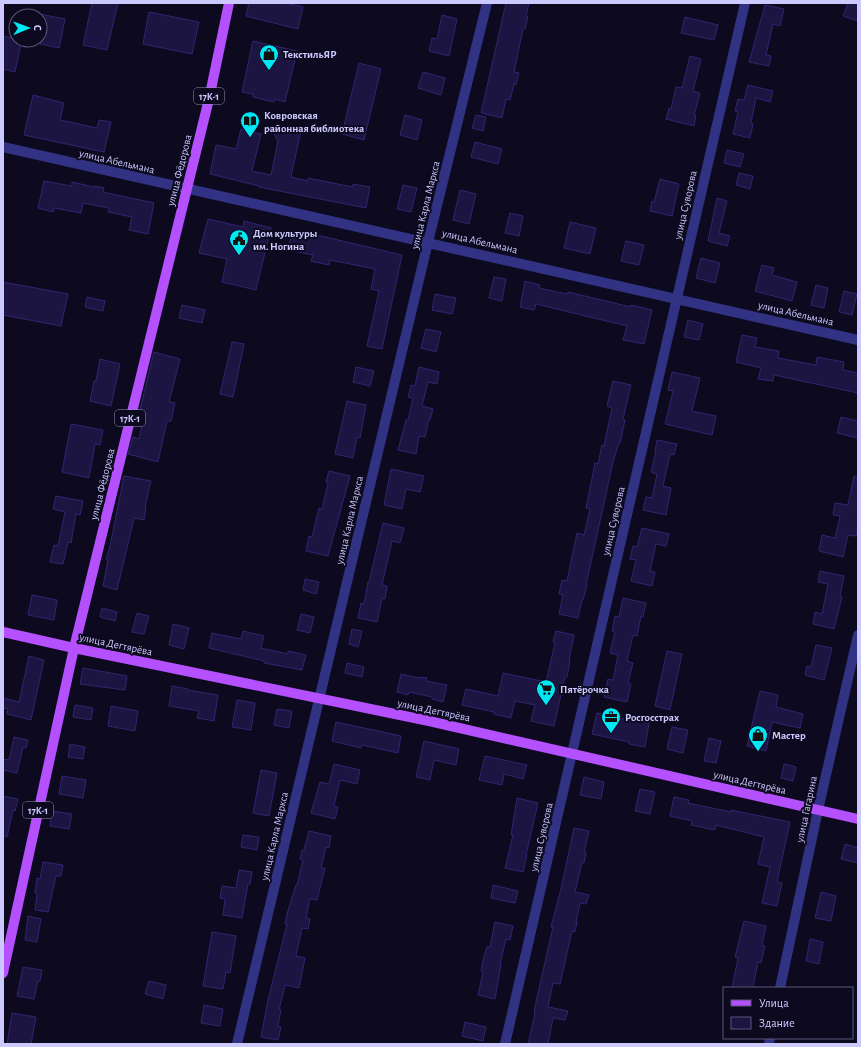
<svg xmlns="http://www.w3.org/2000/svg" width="861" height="1047" viewBox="0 0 861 1047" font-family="'Alegreya Sans',sans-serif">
	<rect width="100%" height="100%" fill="#0d0a20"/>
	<path fill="#1c1542" stroke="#302570" d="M92,3H118L107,50L83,45Z
		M249,3H286L303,7L298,29L246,16Z
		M506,3H529L526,16L528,17L525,29H523L514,72L519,73L516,85L514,84L510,100L506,99L502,118L481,113Z
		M848,3H858V21L843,16Z
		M765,5L784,9L780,26L773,24L766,55L771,56L769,66L749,62Z
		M149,12L199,22L192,54L143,44Z
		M40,14L65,19L59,48L40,44Z
		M442,15L457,19L449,56L429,51L432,38L437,39Z
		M685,17L718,25L714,40L681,33Z
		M3,36L22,40L15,72L3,69Z
		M253,41L297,51L285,102L275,99L274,102L253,97V94L242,92Z
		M690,56L701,59L693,91L700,93L694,115H696L694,126L666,119L669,108L671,109L676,87L682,88Z
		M359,63L381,69L364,140L342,134Z
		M423,72L445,78L441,95L418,88Z
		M748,85L773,91L770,102L756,98L751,123L753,124L750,138L733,134L738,112L735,111L738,99L744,100Z
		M33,95L64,103L60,120L97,128L99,120L111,122L104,152L24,135Z
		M405,115L422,120L417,140L400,135Z
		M476,115L486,117L483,131L472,128Z
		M276,125L301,130L291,177L308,181V178L353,187V184L370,187L366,208L259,187V186L210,174L216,145L236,149L241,129L261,134L252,171L271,175L278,141L274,134Z
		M475,142L502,149L498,164L471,157Z
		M727,150L744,154L740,167L724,163Z
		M739,173L753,176L750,189L736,185Z
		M660,179L679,184L672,216L650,211L652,201L654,202Z
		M44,181L72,186V182L94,187L95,186L104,188L103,192L154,203L148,234L129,230L132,217L108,212L109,208L83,203L81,213L54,208L53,212L38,208Z
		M403,185L417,188L411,212L397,209Z
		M460,190L476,194L469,224L453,220Z
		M717,198L727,201L719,233L730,236L727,246L708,241Z
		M510,213L523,216L519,236L505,233Z
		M208,219L243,227L244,221L271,228L256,290L222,282L227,259L199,253Z
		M570,222L596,228L590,254L564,248Z
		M292,231L317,237V235L402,255L382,349L367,346L379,291L371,289L375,269L330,260L329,265L311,261L313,255L288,250Z
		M626,241L644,245L639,265L621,261Z
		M701,258L720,263L715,283L696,278Z
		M762,265L774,268L772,275L797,282L792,301L755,291Z
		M494,277L506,279L502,301L489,298Z
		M525,281L540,285L539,288L567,294L568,292L631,307V305L652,310L644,344L623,340L627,326L536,304L534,310L520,307Z
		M3,282L68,294L61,326L3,315Z
		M816,285L828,288L824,308L811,305Z
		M844,291L857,294L852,315L839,312Z
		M435,294L456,298L452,314L432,310Z
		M87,297L105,301L103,311L85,307Z
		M182,305L205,310L202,323L179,318Z
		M688,320L703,324L699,340L684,337Z
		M426,329L441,332L436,352L421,348Z
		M742,335L757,338L755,347L779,351L778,358L816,365L817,357L844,362L843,370L858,373V393L774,375L773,381L758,379L761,368L736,362Z
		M232,342L244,344L233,397L220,394Z
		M154,352L180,359L169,402L175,403L171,421H167L158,462L128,454L133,437L139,439L144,415L139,414Z
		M100,359L120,364L111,406L90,401L94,381H96Z
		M356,367L374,371L370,386L353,382Z
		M419,367L439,372L437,384L428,382L422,406L433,409L430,420L429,419L425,437L419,436L416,454L398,450L406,420H408L413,398L408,397L411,385L415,386Z
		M672,372L700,378L692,411L716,416L712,435L665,424L673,391L668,390Z
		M613,381L631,385L623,419L625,420L620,443H619L613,462L586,585H587L583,600H582L578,618L559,614L563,595L559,594L562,580L567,581L577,533L584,535L590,509L586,508L595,463L598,464L602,445L604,446L612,408L607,406Z
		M347,401L366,405L360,438L357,437L353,458L335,454Z
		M841,417L858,421V438L837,433Z
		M71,424L103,430L100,445L95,444L89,478L62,472Z
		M657,440L677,444L674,455L670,454L663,486L671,488L666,515L643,510L646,497L652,498L657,474L651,472L656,451H655Z
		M391,469L424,476L420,492L406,489L402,509L384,505Z
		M329,471L350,476L328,556L306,551L309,536L312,537L319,508L322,509L328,483L326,482Z
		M124,476L151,481L145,507H146L144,520L134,518L117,590L103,586L108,560H106L110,546Z
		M854,476L858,477V526L856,536L848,535L843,557L819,551L822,535L835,538L840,516L833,515L835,503L848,505Z
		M56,496L83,501L80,515L76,514L71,543L68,542L63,564L50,562L54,545L58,546L65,512L53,509Z
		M383,523L404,528L400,543L392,541L382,585L387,586L385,599L382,598L377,622L358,618L361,603L364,604L368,582H369Z
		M642,528L669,534L666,546L656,544L650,571L655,572L652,586L631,581L636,560L630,559L633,546L637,547Z
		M820,571L844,576L840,597H842L834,629L813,624L815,612L822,614L828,584L818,582Z
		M305,579L319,582L316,594L303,590Z
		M32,595L57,600L54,620L28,615Z
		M623,598L646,603L643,617L641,616L637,636L633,635L627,661L633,663L628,683L631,684L627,702L604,697L608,679L613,680L618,655L610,653L615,632L612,631L615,616L619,617Z
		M102,608L117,612L115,621L100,617Z
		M137,613L149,616L144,634L132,632Z
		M301,614L314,617L310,633L297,630Z
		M173,624L189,628L184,649L169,645Z
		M352,629L362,631L358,647L349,644Z
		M243,631L264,636L261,648L288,654V651L306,655L302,670L264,663V661L209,648L212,633L241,639Z
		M556,631L574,635L569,660L570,661L567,677H565L554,726L531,721L535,705L515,701L511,718L494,714V712L462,705L466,689L498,696L503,673L546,682L555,643L553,642Z
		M816,645L832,648L824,680L805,675L807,666L811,667Z
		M667,651L682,654L670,710L655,706Z
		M29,656L44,660L31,720L7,714L8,709L3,708V698L19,702Z
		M347,663L364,667L362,677L345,673Z
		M83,668L127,676L125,690L80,684Z
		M401,674L418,678V677L427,678L426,681L447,685L443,702L432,699V697L409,692L408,695L397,692Z
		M172,686L188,689L187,690L218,695L214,721L197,718L199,711L169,706Z
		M760,691L778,695L776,707L803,714L800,728L772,722L766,751L747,746Z
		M237,700L255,703L251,730L232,727Z
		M75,705L93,708L91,720L73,717Z
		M111,706L138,711L135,731L108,726Z
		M277,709L292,711L289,728L274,725Z
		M597,713L633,721L649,723L645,747L629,744V742L592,734Z
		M336,722L401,736L398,753L362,745L361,748L332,741Z
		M672,727L688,730L683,753L667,749Z
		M14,737L28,740L26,748L23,747L17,773L3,770V759L9,760Z
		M709,738L721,741L716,763L704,761Z
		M424,741L459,749L456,765L434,760L430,780L416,777Z
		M70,744L85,747L83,759L68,757Z
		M485,756L527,765L523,779L504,774L502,785L479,780Z
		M334,764L360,770L357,784L340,780L334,806L338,807L335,819L311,813L320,782L329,784Z
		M784,764L796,767L793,781L781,778Z
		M261,770L277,773L269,816L253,813Z
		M62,776L86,780L83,798L59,794Z
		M584,777L604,782L601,799L580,795Z
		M640,789L655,792L650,814L635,811Z
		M3,796L18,799L15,811L13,810L7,837L3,836Z
		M674,797L689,800L688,803L731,812V810L790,822L777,882L782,883L777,906L762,903L770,867L758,864L764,837L716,825L715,830L691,825L692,821L670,816Z
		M517,798L538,803L526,855H527L523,872L505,868L513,835H511Z
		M52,811L72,814L69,829L50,826Z
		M574,828L589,831L584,852H586L584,863L582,862L575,892L589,895L586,904L580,903L576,922H577L575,932L572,931L560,984L553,983L548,1007L568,1011L565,1020L553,1018L548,1044H528L535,1014L534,1013L536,1002L553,927H551L561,889Z
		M309,831L331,836L329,848L326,847L321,868H325L317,900L310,899L306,918L310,919L308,929L302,928L296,956L305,958L299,988L285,985L279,1010H281L278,1026L281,1027L278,1040L261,1037L268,1000L287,924H285L287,914L296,885H297L303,860L300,859L302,850H304Z
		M243,835L259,837L257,850L241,847Z
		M845,844L858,848V863L841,859Z
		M43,862L63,865L61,876H56L48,912L35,910L37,894L35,893L37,878L40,879Z
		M239,870L252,872L250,884H248L242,918L223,915L225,899L220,898L222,886L236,888Z
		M493,885L518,891L515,903L491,898Z
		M821,892L836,896L831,921L815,918Z
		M28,916L41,919L37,942L25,940Z
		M744,921L766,926L762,945L765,946L761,963L758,962L753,988H732L738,958L735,957Z
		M495,922L513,926L510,940L506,939L500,964H501L495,999L478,995L483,972L481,971L483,960L487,947H490Z
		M212,932L236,936L230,973L226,972L223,989L203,986Z
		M810,939L823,942L819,964L806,961Z
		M23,967L42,970L40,981H38L34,999L17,996Z
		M149,981L166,985L163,999L145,994Z
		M204,1005L223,1009L220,1026L201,1023Z
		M12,1013L36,1017L31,1044H7Z
		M465,1022L486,1027L483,1041L462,1036Z"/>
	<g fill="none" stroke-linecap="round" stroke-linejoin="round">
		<path stroke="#313283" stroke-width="10" d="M3,147L858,340
			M780,988L818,810L858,635
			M237,1044L428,242L487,3
			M505,1044C586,697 664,350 745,3
			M769,1044L770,1038"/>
		<path stroke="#b550ff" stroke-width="10" d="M3,632L74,648L429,721L858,819
			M3,973L74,648L209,99L229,3"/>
	</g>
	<defs>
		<symbol id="shop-pin" viewBox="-11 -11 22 30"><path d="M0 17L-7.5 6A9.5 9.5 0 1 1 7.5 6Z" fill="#00e8f4" stroke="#0d0a20"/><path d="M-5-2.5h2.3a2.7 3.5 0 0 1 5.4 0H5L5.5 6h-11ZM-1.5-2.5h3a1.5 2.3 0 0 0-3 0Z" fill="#111"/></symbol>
		<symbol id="library-pin" viewBox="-11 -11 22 30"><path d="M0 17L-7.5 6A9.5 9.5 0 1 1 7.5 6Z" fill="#00e8f4" stroke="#0d0a20"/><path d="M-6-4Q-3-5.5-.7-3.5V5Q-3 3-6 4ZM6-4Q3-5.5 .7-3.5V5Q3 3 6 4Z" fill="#111"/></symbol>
		<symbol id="civic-pin" viewBox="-11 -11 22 30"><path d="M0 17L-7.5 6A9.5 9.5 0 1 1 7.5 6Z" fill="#00e8f4" stroke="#0d0a20"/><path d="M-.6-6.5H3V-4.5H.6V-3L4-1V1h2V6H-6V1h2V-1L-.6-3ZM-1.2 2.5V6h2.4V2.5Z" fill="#111"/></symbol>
		<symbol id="supermarket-pin" viewBox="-11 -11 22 30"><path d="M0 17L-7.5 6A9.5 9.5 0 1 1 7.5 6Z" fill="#00e8f4" stroke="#0d0a20"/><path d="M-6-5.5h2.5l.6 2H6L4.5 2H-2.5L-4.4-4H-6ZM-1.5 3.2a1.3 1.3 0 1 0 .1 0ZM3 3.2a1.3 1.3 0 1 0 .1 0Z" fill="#111"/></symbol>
		<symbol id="office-pin" viewBox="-11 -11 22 30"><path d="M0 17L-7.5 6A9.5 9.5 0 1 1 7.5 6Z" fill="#00e8f4" stroke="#0d0a20"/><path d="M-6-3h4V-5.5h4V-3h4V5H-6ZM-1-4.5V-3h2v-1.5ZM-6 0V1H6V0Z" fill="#111"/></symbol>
	</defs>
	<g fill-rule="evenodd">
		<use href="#shop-pin" x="258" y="43" width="22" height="30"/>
		<use href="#library-pin" x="239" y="110" width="22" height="30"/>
		<use href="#civic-pin" x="228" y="228" width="22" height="30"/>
		<use href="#supermarket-pin" x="535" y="678" width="22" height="30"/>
		<use href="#office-pin" x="600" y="706" width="22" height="30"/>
		<use href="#shop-pin" x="747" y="724" width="22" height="30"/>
	</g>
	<g text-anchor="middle" stroke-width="4" stroke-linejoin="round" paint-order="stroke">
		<g fill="#0d0a20" stroke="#9390bc" stroke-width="1">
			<rect x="194" y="88" width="30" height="16" rx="3"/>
			<rect x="115" y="410" width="30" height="16" rx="3"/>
			<rect x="23" y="802" width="30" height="16" rx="3"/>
		</g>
		<g font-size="10" font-weight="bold" fill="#ccc9ff">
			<text x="209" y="100">17К-1</text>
			<text x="130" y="422">17К-1</text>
			<text x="38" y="814">17К-1</text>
		</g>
		<g font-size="11" font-weight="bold" fill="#ccc9ff" stroke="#0d0a20" text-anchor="start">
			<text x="283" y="58">ТекстильЯР</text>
			<text x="264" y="119">Ковровская<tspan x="264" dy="13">районная библиотека</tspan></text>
			<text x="253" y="237">Дом культуры<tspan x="253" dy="13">им. Ногина</tspan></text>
			<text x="560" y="693">Пятёрочка</text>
			<text x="625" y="721">Росгосстрах</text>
			<text x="772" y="739">Мастер</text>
		</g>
		<g font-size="11" fill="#ccc9ff" stroke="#0d0a20">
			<text transform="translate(117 161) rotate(13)" y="4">улица Абельмана</text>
			<text transform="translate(179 170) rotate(-76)" y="4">улица Фёдорова</text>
			<text transform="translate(425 205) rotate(-76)" y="4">улица Карла Маркса</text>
			<text transform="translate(685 205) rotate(-77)" y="4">улица Суворова</text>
			<text transform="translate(480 241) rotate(13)" y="4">улица Абельмана</text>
			<text transform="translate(796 313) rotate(13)" y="4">улица Абельмана</text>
			<text transform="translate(102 484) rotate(-76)" y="4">улица Фёдорова</text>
			<text transform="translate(349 520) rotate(-77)" y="4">улица Карла Маркса</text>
			<text transform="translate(613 521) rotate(-77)" y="4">улица Суворова</text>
			<text transform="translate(116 644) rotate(12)" y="4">улица Дегтярёва</text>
			<text transform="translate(434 710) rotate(12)" y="4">улица Дегтярёва</text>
			<text transform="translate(750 782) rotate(13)" y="4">улица Дегтярёва</text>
			<text transform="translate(806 809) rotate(-78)" y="4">улица Гагарина</text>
			<text transform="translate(274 836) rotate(-77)" y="4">улица Карла Маркса</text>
			<text transform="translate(541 837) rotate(-77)" y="4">улица Суворова</text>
		</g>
	</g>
	<rect width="861" height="1047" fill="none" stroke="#ccc9ff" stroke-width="8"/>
	<rect x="723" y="987" width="130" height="52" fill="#0d0a20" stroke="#595679"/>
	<rect x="731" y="1000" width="20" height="6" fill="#b550ff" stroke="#595679"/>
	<text x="759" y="1007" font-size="12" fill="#ccc9ff">Улица</text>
	<rect x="731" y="1017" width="20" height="12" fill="#1c1542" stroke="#595679"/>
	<text x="759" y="1027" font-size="12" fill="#ccc9ff">Здание</text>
	<g transform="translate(28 28) rotate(89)"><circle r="19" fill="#0d0a20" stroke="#595679"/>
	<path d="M0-3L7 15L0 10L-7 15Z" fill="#00e8f4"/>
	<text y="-6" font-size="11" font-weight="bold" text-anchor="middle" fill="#ccc9ff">С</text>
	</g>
</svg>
